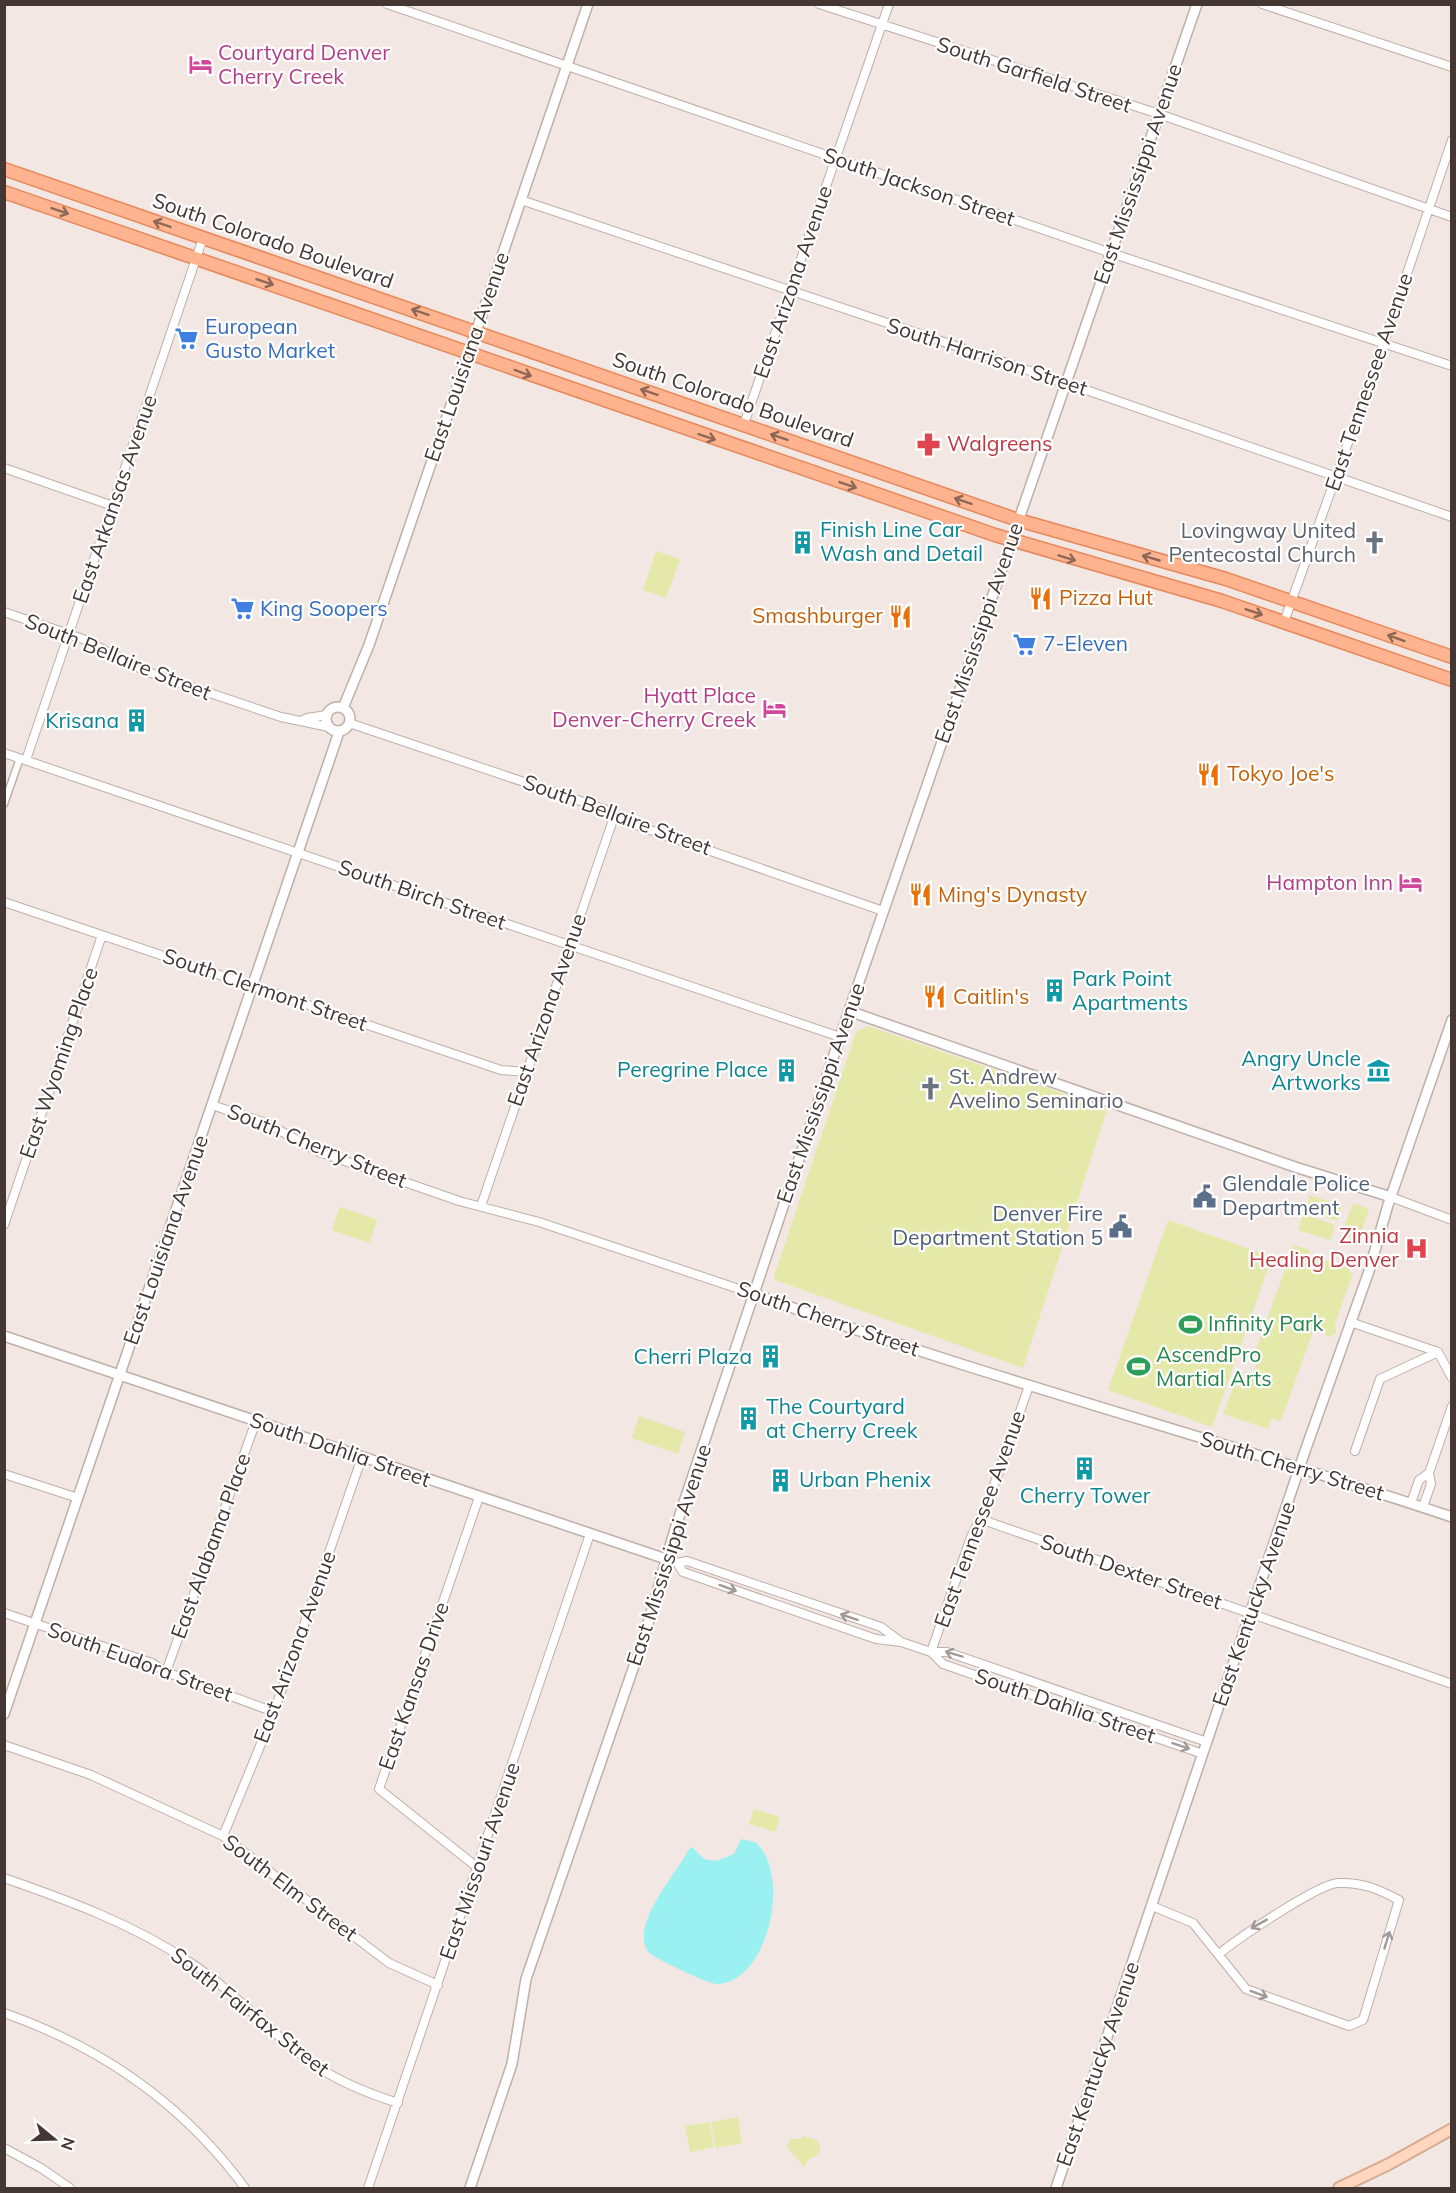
<svg xmlns="http://www.w3.org/2000/svg" width="1456" height="2193" viewBox="0 0 1456 2193" font-family="Mulish,sans-serif">
	<rect width="100%" height="100%" fill="#f2e7e2"/>
	<path fill="#e4e8a9" d="M656,551L680,559L666,598L643,590Z
		M868,1026L1105,1108L1106,1113L1023,1368L775,1280L774,1276L856,1032Z
		M1310,1195L1342,1206L1337,1221L1305,1211Z
		M1353,1203L1369,1209L1359,1238L1342,1232Z
		M340,1207L377,1220L369,1243L332,1230Z
		M1303,1214L1335,1225L1330,1240L1298,1230Z
		M1168,1220L1272,1257L1212,1427L1108,1390Z
		M1294,1245L1310,1250L1308,1256L1350,1267L1349,1272L1353,1273L1335,1324L1336,1333L1328,1337L1322,1330L1314,1328L1281,1421L1272,1418L1268,1429L1223,1414L1234,1385L1243,1388L1247,1378L1251,1379L1259,1357L1254,1355Z
		M639,1416L685,1432L678,1454L632,1438Z
		M754,1809L780,1817L775,1832L749,1824Z
		M738,2117L742,2143L716,2148L711,2122Z
		M709,2122L714,2147L690,2152L685,2126Z
		M803,2136L817,2140L820,2145L819,2154L808,2160L804,2167L787,2147L790,2139H800Z"/>
	<path fill="#9bf0f2" d="M741,1839L755,1842C792,1873 769,1981 718,1984C709,1985 660,1960 650,1954C626,1928 678,1872 689,1849L692,1847L704,1859L716,1861L734,1854Z"/>
	<g fill="none" stroke-linecap="round" stroke-linejoin="round">
		<defs>
			<path id="pedestrian" d="M4,804L20,758"/>
			<path id="minor" d="M387,4L1111,253L1452,366
				M819,4L1159,114L1452,217
				M1262,4L1452,67
				M521,200L1066,383L1452,517
				M744,424L889,4
				M4,468L113,506
				M4,612L83,639L145,671L165,678L281,717L329,727
				M1284,622L1384,342L1452,140
				M301,721L307,718L327,715
				M349,723L607,810L630,823L883,911
				M4,753L840,1037
				M26,760L203,238
				M4,902L501,1070L526,1072
				M212,1105L266,1123L319,1152L459,1201L539,1222L754,1294
				M1391,1197L1452,1220
				M481,1206L615,814
				M4,1225L102,935
				M1350,1322L1438,1352L1452,1378
				M1355,1451L1380,1379L1438,1352
				M4,1474L78,1498
				M1411,1503L1419,1480L1429,1473
				M1423,1507L1431,1484L1429,1473L1452,1406
				M980,1519L1452,1684
				M666,1559L677,1563L687,1561L881,1627L901,1642
				M677,1563L683,1572L876,1639L901,1642L931,1652H947L1207,1742
				M4,1613L152,1663L166,1672L274,1712
				M931,1652L943,1664L1203,1754
				M931,1652L971,1537L987,1505L1029,1386
				M166,1672L256,1421
				M4,1745L91,1775L223,1836L389,1963L438,1985
				M223,1836L274,1712L362,1457
				M478,1868L379,1789L479,1497
				M4,1878C70,1901 133,1924 191,1963C240,1995 277,2042 326,2072C349,2086 373,2095 398,2103
				M1152,1906L1193,1923L1246,1989L1349,2026L1363,2020L1399,1900C1378,1889 1362,1882 1338,1883C1318,1884 1237,1939 1219,1954
				M4,2013C101,2047 184,2105 245,2188
				M4,2148L41,2168L70,2188
				M368,2188L590,1534"/>
			<path id="tertiary" d="M326 719a12 12 0 1 1 24 0a12 12 0 1 1-24 0Z
				M343,708L369,645L588,4
				M849,1011L1295,1167L1391,1197
				M754,1294C984,1378 1220,1439 1452,1517
				M4,1336L666,1559
				M4,1714L339,732
				M470,2188L512,2064L526,1979L645,1634L675,1529L840,1037L1197,4
				M1056,2188L1304,1454L1369,1271L1388,1205L1452,1020"/>
			<path id="secondary" d="M1339,2188L1389,2164L1452,2129"/>
			<path id="primary" d="M4,169L1018,520L1226,579L1452,657
				M4,192L995,535L1222,601L1452,680"/>
		</defs>
		<use href="#pedestrian" stroke="#c0afa8" stroke-width="9"/>
		<use href="#minor" stroke="#c0afa8" stroke-width="10"/>
		<use href="#tertiary" stroke="#c0afa8" stroke-width="12"/>
		<use href="#secondary" stroke="#d7ab92" stroke-width="14"/>
		<use href="#primary" stroke="#e7875b" stroke-width="15"/>
		<use href="#pedestrian" stroke="#fff" stroke-width="6"/>
		<use href="#minor" stroke="#fff" stroke-width="8"/>
		<use href="#tertiary" stroke="#fff" stroke-width="9"/>
		<use href="#secondary" stroke="#ffd7bf" stroke-width="10"/>
		<use href="#primary" stroke="#ffb38e" stroke-width="12"/>
	</g>
	<defs><path id="oneway-shaft" d="M-6 0H5M1.5-3L5.5 0L1.5 3" fill="none" stroke-width="1.6" stroke-linecap="round" stroke-linejoin="round" transform="scale(1.5)"/></defs>
	<g stroke="#8e6857">
		<use href="#oneway-shaft" transform="translate(60 211) rotate(19)"/>
		<use href="#oneway-shaft" transform="translate(162 224) rotate(-161)"/>
		<use href="#oneway-shaft" transform="translate(265 282) rotate(19)"/>
		<use href="#oneway-shaft" transform="translate(420 312) rotate(-161)"/>
		<use href="#oneway-shaft" transform="translate(523 373) rotate(20)"/>
		<use href="#oneway-shaft" transform="translate(649 392) rotate(-161)"/>
		<use href="#oneway-shaft" transform="translate(707 437) rotate(19)"/>
		<use href="#oneway-shaft" transform="translate(779 437) rotate(-161)"/>
		<use href="#oneway-shaft" transform="translate(848 485) rotate(19)"/>
		<use href="#oneway-shaft" transform="translate(963 501) rotate(-161)"/>
		<use href="#oneway-shaft" transform="translate(1067 558) rotate(17)"/>
		<use href="#oneway-shaft" transform="translate(1151 558) rotate(-164)"/>
		<use href="#oneway-shaft" transform="translate(1254 612) rotate(19)"/>
		<use href="#oneway-shaft" transform="translate(1396 638) rotate(-160)"/>
	</g>
	<g stroke="#a19a99">
		<use href="#oneway-shaft" transform="translate(728 1588) rotate(20)"/>
		<use href="#oneway-shaft" transform="translate(849 1617) rotate(-161)"/>
		<use href="#oneway-shaft" transform="translate(954 1654) rotate(-163)"/>
		<use href="#oneway-shaft" transform="translate(1181 1746) rotate(19)"/>
		<use href="#oneway-shaft" transform="translate(1259 1924) rotate(151)"/>
		<use href="#oneway-shaft" transform="translate(1387 1940) rotate(-73)"/>
		<use href="#oneway-shaft" transform="translate(1259 1994) rotate(20)"/>
	</g>
	<defs>
		<symbol id="hotel-bare" viewBox="-9 -9 18 18"><path d="M-6-4.5h1.5V1H6V5H4.5V3h-9V5H-6ZM-4 0a1.8 1.8 0 1 1 3.6 0ZM.5 0V-2.5h3Q6-2.5 6 0Z" fill="#d1479c" stroke="#fff" stroke-width="2.5" paint-order="stroke"/></symbol>
		<symbol id="supermarket-bare" viewBox="-9 -9 18 18"><path d="M-6-5.5h2.5l.6 2H6L4.5 2H-2.5L-4.4-4H-6ZM-1.5 3.2a1.3 1.3 0 1 0 .1 0ZM3 3.2a1.3 1.3 0 1 0 .1 0Z" fill="#3f7fe0" stroke="#fff" stroke-width="2.5" paint-order="stroke"/></symbol>
		<symbol id="pharmacy-bare" viewBox="-9 -9 18 18"><path d="M-2-6h4v4h4v4h-4v4h-4v-4h-4v-4h4Z" fill="#e0444e" stroke="#fff" stroke-width="2.5" paint-order="stroke"/></symbol>
		<symbol id="building-bare" viewBox="-9 -9 18 18"><path d="M-4-6H4V6H1V3H-1V6H-4ZM-2.5-4.3h1.7v1.8h-1.7ZM.8-4.3h1.7v1.8H.8ZM-2.5-1h1.7V.8h-1.7ZM.8-1h1.7V.8H.8Z" fill="#0f9aa8" stroke="#fff" stroke-width="2.5" paint-order="stroke"/></symbol>
		<symbol id="church-bare" viewBox="-9 -9 18 18"><path d="M-1.2-6h2.4v3.5h3.3v2.4h-3.3V6h-2.4V-.1h-3.3v-2.4h3.3Z" fill="#6b7280" stroke="#fff" stroke-width="2.5" paint-order="stroke"/></symbol>
		<symbol id="restaurant-bare" viewBox="-9 -9 18 18"><path d="M-5-6h1v4h1v-4h1v4h1v-4h1v5L-1.5 .5V6h-2V.5L-5-1ZM5-6V6H3V1.5H1.5Q1.5-4 5-6Z" fill="#e8710a" stroke="#fff" stroke-width="2.5" paint-order="stroke"/></symbol>
		<symbol id="museum-bare" viewBox="-9 -9 18 18"><path d="M0-6L6-3V-2H-6V-3ZM-5-1h2V3h-2ZM-1-1h2V3h-2ZM3-1h2V3H3ZM-6 4H6V6H-6Z" fill="#0f9aa8" stroke="#fff" stroke-width="2.5" paint-order="stroke"/></symbol>
		<symbol id="civic-bare" viewBox="-9 -9 18 18"><path d="M-.6-6.5H3V-4.5H.6V-3L4-1V1h2V6H-6V1h2V-1L-.6-3ZM-1.2 2.5V6h2.4V2.5Z" fill="#5c6f8a" stroke="#fff" stroke-width="2.5" paint-order="stroke"/></symbol>
		<symbol id="hospital-bare" viewBox="-9 -9 18 18"><path d="M-5-5h3v3.5h4V-5h3V5h-3V1.5h-4V5h-3Z" fill="#e0444e" stroke="#fff" stroke-width="2.5" paint-order="stroke"/></symbol>
		<symbol id="stadium-bare" viewBox="-9 -9 18 18"><path d="M0-5a6.5 5 0 1 0 0 10a6.5 5 0 1 0 0-10ZM-3.5-1.8h7v3.6h-7Z" fill="#2e9e5b" stroke="#fff" stroke-width="2.5" paint-order="stroke"/></symbol>
	</defs>
	<g fill-rule="evenodd">
		<use href="#hotel-bare" x="184" y="48" width="33" height="33"/>
		<use href="#supermarket-bare" x="170" y="322" width="33" height="33"/>
		<use href="#pharmacy-bare" x="912" y="428" width="33" height="33"/>
		<use href="#building-bare" x="786" y="526" width="33" height="33"/>
		<use href="#church-bare" x="1358" y="526" width="33" height="33"/>
		<use href="#restaurant-bare" x="1024" y="582" width="33" height="33"/>
		<use href="#supermarket-bare" x="226" y="592" width="33" height="33"/>
		<use href="#restaurant-bare" x="884" y="600" width="33" height="33"/>
		<use href="#supermarket-bare" x="1008" y="628" width="33" height="33"/>
		<use href="#hotel-bare" x="758" y="692" width="33" height="33"/>
		<use href="#building-bare" x="120" y="704" width="33" height="33"/>
		<use href="#restaurant-bare" x="1192" y="758" width="33" height="33"/>
		<use href="#hotel-bare" x="1394" y="866" width="33" height="33"/>
		<use href="#restaurant-bare" x="904" y="878" width="33" height="33"/>
		<use href="#building-bare" x="1038" y="974" width="33" height="33"/>
		<use href="#restaurant-bare" x="918" y="980" width="33" height="33"/>
		<use href="#building-bare" x="770" y="1054" width="33" height="33"/>
		<use href="#museum-bare" x="1362" y="1054" width="33" height="33"/>
		<use href="#church-bare" x="914" y="1072" width="33" height="33"/>
		<use href="#civic-bare" x="1188" y="1180" width="33" height="33"/>
		<use href="#civic-bare" x="1104" y="1210" width="33" height="33"/>
		<use href="#hospital-bare" x="1400" y="1232" width="33" height="33"/>
		<use href="#stadium-bare" x="1174" y="1308" width="33" height="33"/>
		<use href="#building-bare" x="754" y="1340" width="33" height="33"/>
		<use href="#stadium-bare" x="1122" y="1350" width="33" height="33"/>
		<use href="#building-bare" x="732" y="1402" width="33" height="33"/>
		<use href="#building-bare" x="1068" y="1452" width="33" height="33"/>
		<use href="#building-bare" x="764" y="1464" width="33" height="33"/>
	</g>
	<g text-anchor="middle" stroke-width="4.5" stroke-linejoin="round" paint-order="stroke">
		<g font-size="21" fill="#b23c85" stroke="#fff" text-anchor="end">
			<text x="218" y="60" text-anchor="start">Courtyard Denver<tspan x="218" dy="24">Cherry Creek</tspan></text>
			<text x="756" y="703">Hyatt Place<tspan x="756" dy="24">Denver-Cherry Creek</tspan></text>
			<text x="1393" y="890">Hampton Inn</text>
		</g>
		<g font-size="21" fill="#433633" stroke="#fff">
			<text transform="translate(1034 75) rotate(18)" y="7">South Garfield Street</text>
			<text transform="translate(1138 174) rotate(-71)" y="7">East Mississippi Avenue</text>
			<text transform="translate(919 187) rotate(19)" y="7">South Jackson Street</text>
			<text transform="translate(273 241) rotate(19)" y="7">South Colorado Boulevard</text>
			<text transform="translate(793 282) rotate(-71)" y="7">East Arizona Avenue</text>
			<text transform="translate(467 357) rotate(-71)" y="7">East Louisiana Avenue</text>
			<text transform="translate(987 357) rotate(18)" y="7">South Harrison Street</text>
			<text transform="translate(1369 382) rotate(-71)" y="7">East Tennessee Avenue</text>
			<text transform="translate(733 400) rotate(19)" y="7">South Colorado Boulevard</text>
			<text transform="translate(115 499) rotate(-71)" y="7">East Arkansas Avenue</text>
			<text transform="translate(979 633) rotate(-71)" y="7">East Mississippi Avenue</text>
			<text transform="translate(118 657) rotate(22)" y="7">South Bellaire Street</text>
			<text transform="translate(617 815) rotate(20)" y="7">South Bellaire Street</text>
			<text transform="translate(422 895) rotate(19)" y="7">South Birch Street</text>
			<text transform="translate(265 990) rotate(19)" y="7">South Clermont Street</text>
			<text transform="translate(547 1010) rotate(-71)" y="7">East Arizona Avenue</text>
			<text transform="translate(59 1063) rotate(-71)" y="7">East Wyoming Place</text>
			<text transform="translate(821 1093) rotate(-71)" y="7">East Mississippi Avenue</text>
			<text transform="translate(317 1146) rotate(22)" y="7">South Cherry Street</text>
			<text transform="translate(166 1240) rotate(-71)" y="7">East Louisiana Avenue</text>
			<text transform="translate(828 1319) rotate(19)" y="7">South Cherry Street</text>
			<text transform="translate(340 1450) rotate(19)" y="7">South Dahlia Street</text>
			<text transform="translate(1292 1466) rotate(17)" y="7">South Cherry Street</text>
			<text transform="translate(980 1519) rotate(-70)" y="7">East Tennessee Avenue</text>
			<text transform="translate(211 1546) rotate(-70)" y="7">East Alabama Place</text>
			<text transform="translate(669 1555) rotate(-72)" y="7">East Mississippi Avenue</text>
			<text transform="translate(1131 1572) rotate(19)" y="7">South Dexter Street</text>
			<text transform="translate(1254 1604) rotate(-71)" y="7">East Kentucky Avenue</text>
			<text transform="translate(295 1647) rotate(-70)" y="7">East Arizona Avenue</text>
			<text transform="translate(140 1662) rotate(20)" y="7">South Eudora Street</text>
			<text transform="translate(414 1686) rotate(-71)" y="7">East Kansas Drive</text>
			<text transform="translate(1065 1706) rotate(19)" y="7">South Dahlia Street</text>
			<text transform="translate(480 1861) rotate(-71)" y="7">East Missouri Avenue</text>
			<text transform="translate(290 1888) rotate(37)" y="7">South Elm Street</text>
			<text transform="translate(250 2012) rotate(38)" y="7">South Fairfax Street</text>
			<text transform="translate(1098 2064) rotate(-71)" y="7">East Kentucky Avenue</text>
		</g>
		<g font-size="21" fill="#366cbe" stroke="#fff" text-anchor="start">
			<text x="205" y="334">European<tspan x="205" dy="24">Gusto Market</tspan></text>
			<text x="260" y="616">King Soopers</text>
			<text x="1043" y="651">7-Eleven</text>
		</g>
		<g font-size="21" fill="#be3a42" stroke="#fff" text-anchor="start">
			<text x="947" y="451">Walgreens</text>
			<text x="1399" y="1243" text-anchor="end">Zinnia<tspan x="1399" dy="24">Healing Denver</tspan></text>
		</g>
		<g font-size="21" fill="#0d838f" stroke="#fff" text-anchor="start">
			<text x="820" y="537">Finish Line Car<tspan x="820" dy="24">Wash and Detail</tspan></text>
			<text x="119" y="728" text-anchor="end">Krisana</text>
			<text x="1072" y="986">Park Point<tspan x="1072" dy="24">Apartments</tspan></text>
			<text x="1361" y="1066" text-anchor="end">Angry Uncle<tspan x="1361" dy="24">Artworks</tspan></text>
			<text x="768" y="1077" text-anchor="end">Peregrine Place</text>
			<text x="752" y="1364" text-anchor="end">Cherri Plaza</text>
			<text x="766" y="1414">The Courtyard<tspan x="766" dy="24">at Cherry Creek</tspan></text>
			<text x="799" y="1487">Urban Phenix</text>
			<text x="1085" y="1503" text-anchor="middle">Cherry Tower</text>
		</g>
		<g font-size="21" fill="#5b616d" stroke="#fff" text-anchor="end">
			<text x="1356" y="538">Lovingway United<tspan x="1356" dy="24">Pentecostal Church</tspan></text>
			<text x="949" y="1084" text-anchor="start">St. Andrew<tspan x="949" dy="24">Avelino Seminario</tspan></text>
		</g>
		<g font-size="21" fill="#c56008" stroke="#fff" text-anchor="start">
			<text x="1059" y="605">Pizza Hut</text>
			<text x="883" y="623" text-anchor="end">Smashburger</text>
			<text x="1227" y="781">Tokyo Joe's</text>
			<text x="938" y="902">Ming's Dynasty</text>
			<text x="953" y="1004">Caitlin's</text>
		</g>
		<g font-size="21" fill="#4e5e75" stroke="#fff" text-anchor="start">
			<text x="1222" y="1191">Glendale Police<tspan x="1222" dy="24">Department</tspan></text>
			<text x="1103" y="1221" text-anchor="end">Denver Fire<tspan x="1103" dy="24">Department Station 5</tspan></text>
		</g>
		<g font-size="21" fill="#27864d" stroke="#fff" text-anchor="start">
			<text x="1208" y="1331">Infinity Park</text>
			<text x="1156" y="1362">AscendPro<tspan x="1156" dy="24">Martial Arts</tspan></text>
		</g>
	</g>
	<rect width="1456" height="2193" fill="none" stroke="#433633" stroke-width="12"/>
	<g transform="translate(54 2139) rotate(109)" stroke="#ffffff" stroke-width="4.5" paint-order="stroke">
	<path d="M0-4.5L10 22L0 15L-10 22Z" fill="#433633"/>
	<text y="-9" font-size="16" font-weight="bold" text-anchor="middle" fill="#433633">N</text>
	</g>
</svg>
